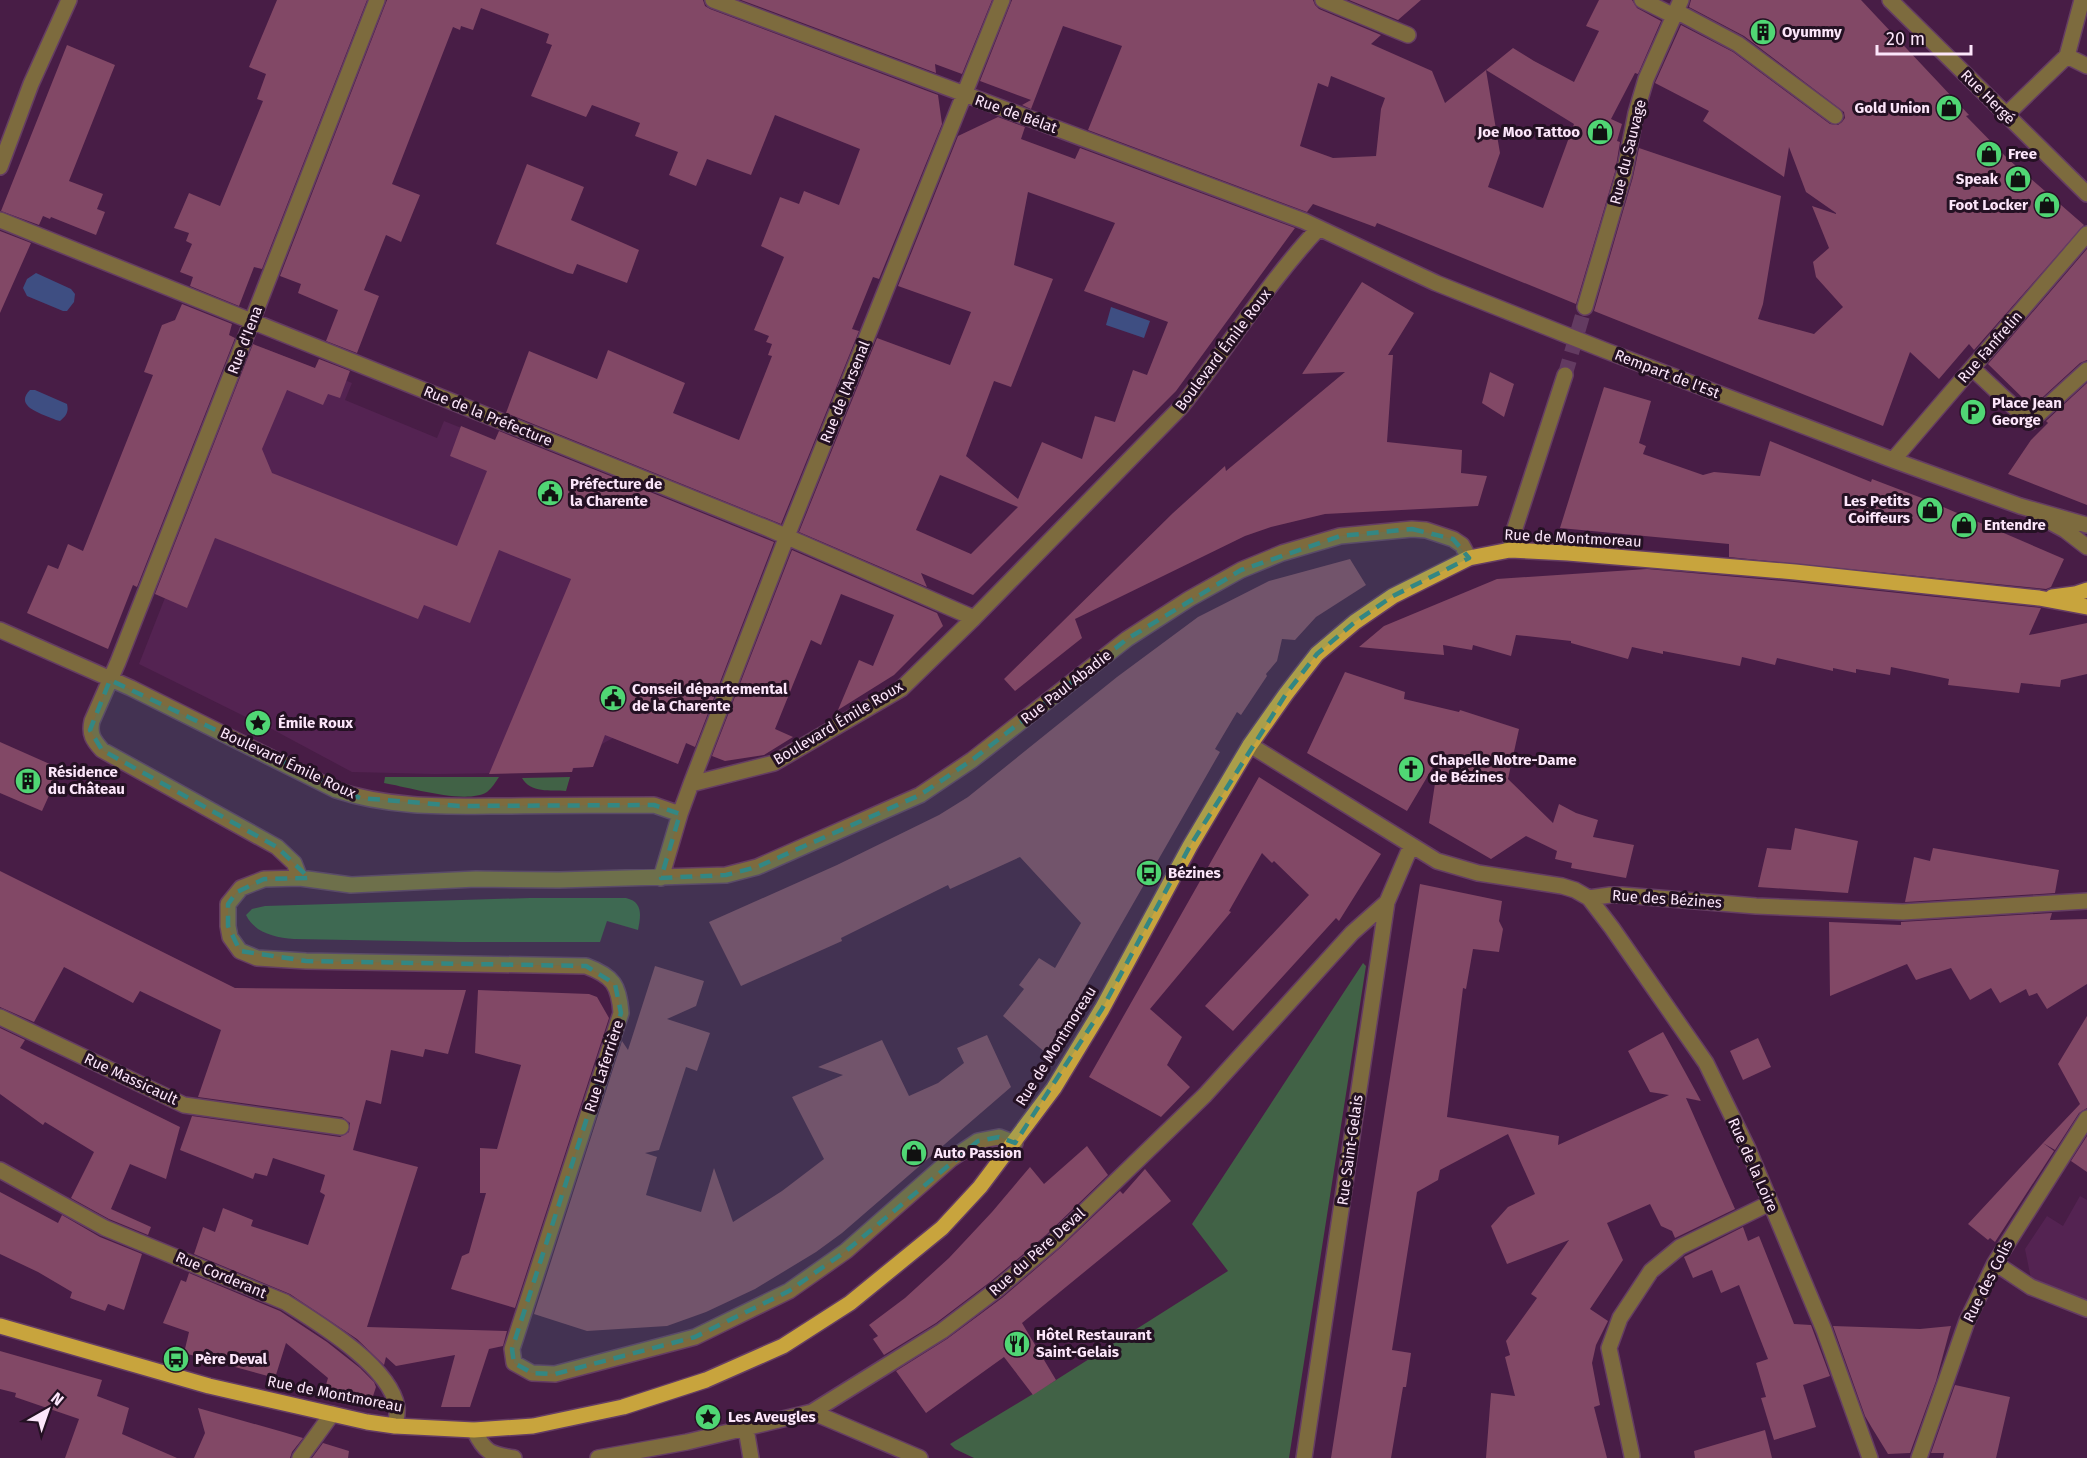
<svg xmlns="http://www.w3.org/2000/svg" width="2087" height="1458" viewBox="0 0 2087 1458" font-family="'Fira Sans',sans-serif">
	<rect width="100%" height="100%" fill="#481d46"/>
	<path fill="#542352" d="M263,348L352,383L345,400L437,438L444,421L764,549L678,764L613,738L602,744L593,767L574,768L572,772L435,774L352,772L253,719L252,720L139,664Z
		M2080,1196L2087,1200V1300L2031,1279L2025,1249L2047,1216L2063,1226Z"/>
	<path fill="#416246" d="M385,777H499C495,783 492,788 487,792C466,805 408,787 384,783Z
		M570,777L566,791C551,790 530,793 522,778Z
		M530,898H626C643,902 641,915 638,930L607,921L600,942H459L294,939C274,937 255,933 246,915L252,909L265,906Z
		M1363,963L1366,966L1289,1458H974L955,1449L950,1444L1056,1380L1228,1271L1192,1224Z"/>
	<path fill="#3e4e82" d="M36,273L71,289L75,294L74,302L67,311H63L27,296L23,288L27,279Z
		M1111,307L1150,321L1144,338L1106,325Z
		M30,390H35L67,404C69,412 66,416 60,421L56,420C43,414 13,407 30,390Z"/>
	<path fill="#824866" fill-rule="evenodd" d="M277,0H367L262,269L254,267L239,306L190,286L193,277L180,272L192,244L186,241L189,233L174,228L189,193L220,206L263,101L257,99L266,74L249,67Z
		M387,0H703L705,6L710,9L938,95L942,124L879,279L873,277L852,329L859,331L781,524L506,413L529,351L597,379L608,350L685,383L673,413L739,440L772,356L768,355L772,344L766,342L769,336L754,330L784,257L761,246L780,197L799,204L804,191L839,205L860,149L775,115L751,175L707,159L696,186L669,175L678,152L635,136L640,123L592,105L586,117L531,96L552,45L546,43L549,34L481,8L473,30L461,26L460,30L453,27L392,184L420,195L401,242L386,235L364,290L379,296L357,353L326,341L338,310L298,293L301,284L280,276Z
		M741,0H992L962,74L935,64L936,73Z
		M1012,0H1313L1315,5L1319,9L1381,35L1371,44L1432,71L1445,103L1486,70L1500,153L1488,187L1543,208L1574,124L1486,70L1513,48L1534,61L1574,82L1599,31L1586,26L1599,0H1632L1637,8L1661,21L1638,74L1635,73L1611,119L1622,124L1617,141L1620,142L1615,172L1576,304L1377,223L1375,227L1313,204L1307,212L1088,130L1122,46L1063,26L1031,109L1022,105L1031,100L980,81ZM1331,76L1385,98L1381,109L1376,156L1333,158L1300,146L1318,83L1328,87Z
		M1349,0H1421L1398,20Z
		M1691,0H1861L1969,115L1966,116L2008,159L2084,225L1974,350L1969,344L1939,379L1910,352L1883,426L1594,311L1633,177L1639,148L1781,196L1763,304L1758,319L1814,334L1843,307L1816,277L1813,262L1829,248L1812,206L1836,214V213L1806,192L1789,147L1784,177L1703,121L1709,111L1655,83L1681,25L1733,52L1830,124L1838,125L1842,122L1845,118L1844,112L1744,36L1689,7Z
		M67,45L115,65L69,181L103,194L97,209L105,212L96,235L51,217L50,219L43,216L39,225L1,211Z
		M998,117L1025,127L1021,139L1075,159L1080,148L1295,228L1176,391L973,595L921,573L927,587L799,532L877,338L950,365L971,312L898,286L958,136ZM1028,192L1115,223L1084,291L1168,322L1147,375L1133,370L1115,422L1095,416L1082,459L1042,442L1018,499L966,456L994,381L1011,387L1053,279L1014,265ZM940,475L1018,507L971,554L916,530Z
		M527,164L584,187L571,220L639,250L627,283L577,264L573,274L568,273L496,244Z
		M0,231L31,243L0,313Z
		M2087,249V360L2080,363L2032,407L1988,364Z
		M1362,282L1414,313L1388,355H1393L1387,442L1462,450L1461,473L1487,476L1478,506L1325,514L1271,527L1245,536L1075,619L1082,638L1015,691L1004,679L1173,513L1225,466L1226,471L1345,372L1302,374Z
		M182,304L232,324L229,335L235,338L137,587L133,585L108,649L27,613L48,565L58,569L68,544L83,551L153,375L144,372L162,325L175,320Z
		M253,344L315,368L319,359L350,371L340,398L328,394L323,405L287,390L262,449L272,473L457,546L487,471L450,456L461,426L495,440L499,431L774,542L695,747L686,743L678,764L605,735L593,767L573,768L572,772L489,774L571,579L499,550L470,623L424,605L418,619L215,538L187,608L155,594Z
		M1490,372L1514,384L1504,417L1482,403Z
		M2087,383V505L2008,474L2031,440L2048,423L2046,421Z
		M1604,387L1651,401L1639,443L1646,446L1643,454L1703,475L1714,472L1760,476L1770,441L1871,482L1872,479L1927,500L2064,559L2051,587L2046,589L1729,557V544L1560,528Z
		M792,550L937,613L943,626L894,675L838,710L859,660L873,666L894,615L841,594L821,645L811,640L775,729L793,737L764,755L725,761L712,756Z
		M1350,559L1366,585L1316,617L1295,640L1282,639L1277,661L1266,674L1267,676L1241,715L1237,712L1215,749L1220,752L1047,1054L1003,1016L1024,989L1019,985L1039,958L1055,968L1081,923L1020,857L950,889L948,885L841,938L842,941L741,986L709,922L837,865L939,815L968,797L1117,677L1198,617L1269,581Z
		M1647,569L1794,582L2041,608L2029,635L2087,623V674L2061,680L2060,687L2021,683L2019,693L1948,685L1949,679L1891,667L1890,675L1856,669V673L1833,668V671L1777,658L1775,665L1742,657L1740,666L1663,651V654L1632,647L1628,659L1571,643V641L1516,635L1511,656L1473,645L1472,650L1443,645L1444,655L1359,647L1384,626L1497,579Z
		M1345,672L1405,692L1404,699L1459,712L1460,710L1519,729L1508,779L1553,823L1559,804L1576,813L1598,820L1593,837L1634,845L1626,878L1571,868L1572,863L1555,859L1557,851L1526,836L1491,859L1429,823L1439,757L1407,811L1307,753Z
		M0,742L61,769L42,811L0,793Z
		M1259,777L1381,854L1339,921L1336,918L1233,1031L1205,1006L1309,895L1274,861L1272,863L1262,853L1229,911L1231,912L1150,1009L1182,1037L1167,1065L1190,1087L1161,1117L1089,1077Z
		M1795,828L1858,841L1848,893L1758,887L1767,848L1791,850Z
		M1933,848L2059,870L2055,893L1905,902L1914,857L1930,861Z
		M0,871L235,988L466,990L448,1054L425,1049L423,1057L391,1050L381,1104L366,1100L353,1150L418,1167L367,1327L507,1331L503,1346L489,1349L470,1407H441L455,1355L396,1366L386,1357L384,1365L357,1339L290,1294L194,1254L203,1227L215,1232L223,1208L253,1220L251,1226L308,1245L325,1195L320,1192L325,1175L273,1158L267,1176L255,1173L253,1179L180,1150L192,1116L340,1137L349,1132L350,1123L342,1117L198,1097L221,1030L140,991L133,1003L64,967L34,1022L0,1007Z
		M1420,884L1502,901L1499,921L1503,929L1499,952L1473,949L1466,989L1463,988L1447,1117L1559,1136L1558,1145L1669,1095L1650,1092L1628,1051L1663,1032L1701,1101L1686,1098L1735,1209L1675,1238L1672,1231L1661,1226L1650,1204L1607,1223L1623,1260L1590,1309L1608,1321L1596,1345L1592,1363L1600,1405L1594,1407L1607,1458H1486L1491,1393L1515,1396L1505,1357L1510,1355L1506,1341L1537,1298L1531,1294L1569,1240L1507,1264L1491,1226L1508,1207L1535,1194L1508,1134L1440,1170L1438,1180L1417,1192L1392,1350L1411,1353L1406,1387H1403L1391,1458H1331Z
		M2052,913L2050,920L2087,919V984L2047,1009L2037,993L2029,996L2026,989L2000,1003L1991,988L1970,1000L1951,968L1916,980L1907,964L1830,996L1829,922L1901,925V922Z
		M655,966L704,981L696,1006L667,1019L710,1033L697,1071L686,1067L659,1150L645,1153L657,1157L646,1195L701,1212L714,1168L733,1222L782,1191L824,1159L792,1097L843,1075L818,1067L882,1040L909,1096L938,1083L964,1063L957,1048L987,1035L1011,1087L842,1233L816,1252L755,1289L706,1312L667,1326L587,1331L534,1314L622,1041L628,1050Z
		M478,990L589,994L597,997L609,1018L515,1308L451,1289L462,1256L469,1253L486,1193H480V1148L497,1149L521,1065L475,1053Z
		M2087,1016V1108L2079,1113L2055,1150L2043,1143L2080,1104L2058,1064Z
		M0,1028L25,1040L20,1048L180,1127L166,1179L130,1164L111,1209L151,1227L148,1235L109,1219L71,1198L94,1152L45,1122L43,1125L0,1094Z
		M1758,1038L1771,1067L1743,1080L1730,1051Z
		M2087,1136V1172L2071,1161Z
		M2043,1143L2054,1151L1995,1242L1990,1238L1988,1240L1968,1224Z
		M1087,1146L1108,1175L1046,1235L990,1282L936,1323L884,1355L873,1339L878,1336L869,1325L905,1298L949,1258L992,1212L1030,1167L1044,1184Z
		M1145,1169L1171,1201L1022,1323L1056,1380L1033,1395L1004,1357L926,1413L896,1371L947,1339L1002,1298L1059,1249L1120,1191L1123,1194Z
		M0,1192L58,1223L62,1215L100,1237L142,1254L124,1310L108,1304L105,1311L70,1298L72,1292L38,1272L0,1254Z
		M1743,1227L1748,1241L1759,1236L1794,1324L1811,1325L1830,1376L1803,1385L1816,1427L1774,1440L1761,1398L1766,1397L1756,1363L1768,1359L1739,1285L1721,1293L1712,1270L1693,1278L1684,1257Z
		M189,1273L280,1311L327,1342L360,1368L374,1382L376,1387L371,1402L324,1391L328,1378L286,1343L275,1378L184,1353L189,1332L163,1323L181,1280L186,1282Z
		M1833,1326L1920,1329L1951,1326L1936,1381L1910,1453L1888,1454L1872,1428L1865,1416Z
		M0,1351L102,1380L97,1396L129,1408L122,1434L177,1458H65L79,1419L15,1397L16,1393L0,1389Z
		M1955,1385L2010,1397L1996,1458H1943L1944,1453H1931Z
		M198,1408L283,1432L303,1438L292,1452L290,1458H194L205,1433Z
		M1765,1430L1772,1458H1695L1694,1451Z
		M323,1443L349,1451L348,1458H312Z"/>
	<g fill="none" stroke-linecap="round" stroke-linejoin="round">
		<path stroke="#633b61" stroke-width="15" stroke-dasharray="15 8" stroke-linecap="butt" d="M1565,375L1585,307"/>
		<defs>
			<path id="minor" d="M713,0L1304,221L1436,283L1604,350L1893,460L2020,506L2087,525
				M1323,0L1408,35
				M1642,0L1674,16
				M1890,0L2087,194
				M1676,11L1738,44L1835,116
				M2067,56L2087,66
				M2006,115L2067,56L2082,0
				M0,167L31,84L69,0
				M0,220L769,529L974,618
				M1585,307L1624,174L1636,113L1646,79L1681,0
				M1972,368L2030,422L2087,370
				M1893,460L2087,234
				M2041,517L2065,530L2087,547
				M1510,550L1514,531L1565,375
				M0,630L131,688L336,790C392,809 452,806 511,806C558,805 606,805 654,805L680,814L691,784L774,763L901,689L974,618L1181,407C1228,348 1267,283 1319,228
				M1250,745L1437,861L1478,873L1562,886L1575,890L1589,898L1612,928L1706,1063L1748,1149L1824,1330L1870,1458
				M691,784L787,536L1002,0
				M300,878L294,863L277,847L102,750C93,740 89,734 92,721L118,662L252,321L377,0
				M661,878L680,814
				M1589,898L1610,895H1622L1756,906L1903,912L2087,901
				M0,1017L184,1105L341,1127
				M1015,1143L999,1137L978,1141L951,1159L846,1251L789,1291L695,1337L555,1374L532,1373L514,1363L512,1349L621,1013C619,985 613,976 586,966L306,961L257,958L240,951L230,937L228,926V904L241,888L264,879L300,878L351,885L476,879L559,880L726,875L757,867L920,795L972,760L1127,639L1189,599L1241,570L1282,553L1340,536L1412,529L1426,530L1453,539L1462,545L1469,558
				M0,1170L105,1228L285,1302C318,1323 390,1366 397,1407C398,1413 396,1420 395,1426
				M1995,1263L2031,1287L2087,1309
				M812,1412L920,1458
				M746,1429L751,1458
				M474,1430C485,1453 490,1454 514,1458
				M1632,1456L1609,1348L1620,1318L1651,1271L1680,1247L1770,1203
				M300,1458L332,1414
				M598,1458L687,1442L812,1412L942,1331L996,1290L1053,1242L1205,1095L1352,933L1387,902
				M1304,1458L1387,902L1411,846
				M1919,1458L1967,1321L1995,1263L2087,1118"/>
			<path id="major" d="M2052,597L2075,594L2087,590
				M0,1326L209,1386L367,1422L395,1426L474,1430L533,1426L623,1407L706,1380L783,1346L850,1303L942,1228L980,1187L1054,1088L1102,1009L1190,846L1250,745L1286,694L1317,654L1355,622L1393,596L1469,558L1510,550L1568,553L1795,572L2039,598L2087,607"/>
		</defs>
		<use href="#minor" stroke="#653d63" stroke-width="18"/>
		<use href="#major" stroke="#653d63" stroke-width="18"/>
		<use href="#minor" stroke="#7d6b3e" stroke-width="15"/>
		<use href="#major" stroke="#c8a43d" stroke-width="15"/>
	</g>
	<path fill="#338783" fill-opacity="0.2" stroke="#338783" stroke-width="4.5" stroke-dasharray="12 8" stroke-linejoin="round" d="M1412,529L1453,539L1469,558L1393,596L1355,622L1317,654L1286,694L1190,846L1102,1009L1015,1143L999,1137L978,1141L846,1251L789,1291L695,1337L555,1374L532,1373L514,1363L512,1349L621,1013L615,984L586,966L306,961L240,951L228,926V904L237,892L264,879L309,878L277,847L102,750L90,730L110,680L360,798L459,806L654,805L680,814L661,878L726,875L757,867L920,795L972,760L1127,639L1241,570L1340,536Z"/>
	<defs>
		<symbol id="building-disc" viewBox="-11 -11 22 22"><circle r="9.5" fill="#50d674" stroke="#241123"/><path d="M-4-6H4V6H1V3H-1V6H-4ZM-2.5-4.3h1.7v1.8h-1.7ZM.8-4.3h1.7v1.8H.8ZM-2.5-1h1.7V.8h-1.7ZM.8-1h1.7V.8H.8Z" fill="#111"/></symbol>
		<symbol id="shop-disc" viewBox="-11 -11 22 22"><circle r="9.5" fill="#50d674" stroke="#241123"/><path d="M-5-2.5h2.3a2.7 3.5 0 0 1 5.4 0H5L5.5 6h-11ZM-1.5-2.5h3a1.5 2.3 0 0 0-3 0Z" fill="#111"/></symbol>
		<symbol id="parking-disc" viewBox="-11 -11 22 22"><circle r="9.5" fill="#50d674" stroke="#241123"/><path d="M-3.5-5.5H1a3.5 3.5 0 0 1 0 7H-1V5.5H-3.5ZM-1-3.4V-.6H.8a1.4 1.4 0 0 0 0-2.8Z" fill="#111"/></symbol>
		<symbol id="civic-disc" viewBox="-11 -11 22 22"><circle r="9.5" fill="#50d674" stroke="#241123"/><path d="M-.6-6.5H3V-4.5H.6V-3L4-1V1h2V6H-6V1h2V-1L-.6-3ZM-1.2 2.5V6h2.4V2.5Z" fill="#111"/></symbol>
		<symbol id="sight-disc" viewBox="-11 -11 22 22"><circle r="9.5" fill="#50d674" stroke="#241123"/><path d="M0-6L1.8-2.2L6-1.7L2.9 1.2L3.7 5.4L0 3.3L-3.7 5.4L-2.9 1.2L-6-1.7L-1.8-2.2Z" fill="#111"/></symbol>
		<symbol id="church-disc" viewBox="-11 -11 22 22"><circle r="9.5" fill="#50d674" stroke="#241123"/><path d="M-1.2-6h2.4v3.5h3.3v2.4h-3.3V6h-2.4V-.1h-3.3v-2.4h3.3Z" fill="#111"/></symbol>
		<symbol id="bus-disc" viewBox="-11 -11 22 22"><circle r="9.5" fill="#50d674" stroke="#241123"/><path d="M-5-6H5V4H4V6H2V4H-2V6H-4V4H-5ZM-3.5-4V0h7V-4ZM-3.5 1.2v1.5H-2V1.2ZM2 1.2v1.5H3.5V1.2Z" fill="#111"/></symbol>
		<symbol id="restaurant-disc" viewBox="-11 -11 22 22"><circle r="9.5" fill="#50d674" stroke="#241123"/><path d="M-5-6h1v4h1v-4h1v4h1v-4h1v5L-1.5 .5V6h-2V.5L-5-1ZM5-6V6H3V1.5H1.5Q1.5-4 5-6Z" fill="#111"/></symbol>
	</defs>
	<g fill-rule="evenodd">
		<use href="#building-disc" x="1748" y="17" width="30" height="30"/>
		<use href="#shop-disc" x="1934" y="93" width="30" height="30"/>
		<use href="#shop-disc" x="1585" y="117" width="30" height="30"/>
		<use href="#shop-disc" x="1974" y="139" width="30" height="30"/>
		<use href="#shop-disc" x="2003" y="164" width="30" height="30"/>
		<use href="#shop-disc" x="2032" y="190" width="30" height="30"/>
		<use href="#parking-disc" x="1958" y="397" width="30" height="30"/>
		<use href="#civic-disc" x="535" y="478" width="30" height="30"/>
		<use href="#shop-disc" x="1915" y="495" width="30" height="30"/>
		<use href="#shop-disc" x="1949" y="510" width="30" height="30"/>
		<use href="#civic-disc" x="598" y="683" width="30" height="30"/>
		<use href="#sight-disc" x="243" y="708" width="30" height="30"/>
		<use href="#church-disc" x="1396" y="754" width="30" height="30"/>
		<use href="#building-disc" x="13" y="766" width="30" height="30"/>
		<use href="#bus-disc" x="1134" y="858" width="30" height="30"/>
		<use href="#shop-disc" x="899" y="1138" width="30" height="30"/>
		<use href="#restaurant-disc" x="1002" y="1329" width="30" height="30"/>
		<use href="#bus-disc" x="161" y="1344" width="30" height="30"/>
		<use href="#sight-disc" x="693" y="1402" width="30" height="30"/>
	</g>
	<g text-anchor="middle" stroke-width="6" stroke-linejoin="round" paint-order="stroke">
		<g font-size="15" font-weight="bold" fill="#fce6fa" stroke="#241123" text-anchor="start">
			<text x="1782" y="37">Oyummy</text>
			<text x="1930" y="113" text-anchor="end">Gold Union</text>
			<text x="1580" y="137" text-anchor="end">Joe Moo Tattoo</text>
			<text x="2008" y="159">Free</text>
			<text x="1998" y="184" text-anchor="end">Speak</text>
			<text x="2028" y="210" text-anchor="end">Foot Locker</text>
			<text x="1992" y="408">Place Jean<tspan x="1992" dy="17">George</tspan></text>
			<text x="570" y="489">Préfecture de<tspan x="570" dy="17">la Charente</tspan></text>
			<text x="1910" y="506" text-anchor="end">Les Petits<tspan x="1910" dy="17">Coiffeurs</tspan></text>
			<text x="1984" y="530">Entendre</text>
			<text x="632" y="694">Conseil départemental<tspan x="632" dy="17">de la Charente</tspan></text>
			<text x="278" y="728">Émile Roux</text>
			<text x="1430" y="765">Chapelle Notre-Dame<tspan x="1430" dy="17">de Bézines</tspan></text>
			<text x="48" y="777">Résidence<tspan x="48" dy="17">du Château</tspan></text>
			<text x="1168" y="878">Bézines</text>
			<text x="934" y="1158">Auto Passion</text>
			<text x="1036" y="1340">Hôtel Restaurant<tspan x="1036" dy="17">Saint-Gelais</tspan></text>
			<text x="195" y="1364">Père Deval</text>
			<text x="728" y="1422">Les Aveugles</text>
		</g>
		<g font-size="15" fill="#fce6fa" stroke="#241123">
			<text transform="translate(1988 97) rotate(45)" y="5">Rue Hergé</text>
			<text transform="translate(1016 114) rotate(20)" y="5">Rue de Bélat</text>
			<text transform="translate(1628 152) rotate(-76)" y="5">Rue du Sauvage</text>
			<text transform="translate(245 340) rotate(-69)" y="5">Rue d'Iena</text>
			<text transform="translate(1990 347) rotate(-49)" y="5">Rue Fanfrelin</text>
			<text transform="translate(1223 350) rotate(-53)" y="5">Boulevard Émile Roux</text>
			<text transform="translate(1667 374) rotate(21)" y="5">Rempart de l'Est</text>
			<text transform="translate(845 392) rotate(-68)" y="5">Rue de l'Arsenal</text>
			<text transform="translate(488 416) rotate(22)" y="5">Rue de la Préfecture</text>
			<text transform="translate(1573 538) rotate(3)" y="5">Rue de Montmoreau</text>
			<text transform="translate(1066 687) rotate(-38)" y="5">Rue Paul Abadie</text>
			<text transform="translate(838 723) rotate(-31)" y="5">Boulevard Émile Roux</text>
			<text transform="translate(288 763) rotate(25)" y="5">Boulevard Émile Roux</text>
			<text transform="translate(1667 899) rotate(4)" y="5">Rue des Bézines</text>
			<text transform="translate(1056 1046) rotate(-58)" y="5">Rue de Montmoreau</text>
			<text transform="translate(604 1066) rotate(-72)" y="5">Rue Laferrière</text>
			<text transform="translate(131 1079) rotate(25)" y="5">Rue Massicault</text>
			<text transform="translate(1350 1150) rotate(-82)" y="5">Rue Saint-Gelais</text>
			<text transform="translate(1753 1165) rotate(66)" y="5">Rue de la Loire</text>
			<text transform="translate(1037 1252) rotate(-42)" y="5">Rue du Père Deval</text>
			<text transform="translate(221 1275) rotate(23)" y="5">Rue Corderant</text>
			<text transform="translate(1988 1281) rotate(-63)" y="5">Rue des Colis</text>
			<text transform="translate(335 1394) rotate(11)" y="5">Rue de Montmoreau</text>
		</g>
	</g>
	<g transform="translate(48 1410) rotate(40)" stroke="#241123" stroke-width="4.5" paint-order="stroke">
	<path d="M0-4.5L10 22L0 15L-10 22Z" fill="#fce6fa"/>
	<text y="-9" font-size="16" font-weight="bold" text-anchor="middle" fill="#fce6fa">N</text>
	</g>
	<path d="M1877 45v9h94v-9" fill="none" stroke="#fce6fa" stroke-width="3"/>
	<text x="1886" y="45" font-size="18" fill="#fce6fa" stroke="#241123" stroke-width="4.5" paint-order="stroke">20 m</text>
</svg>
